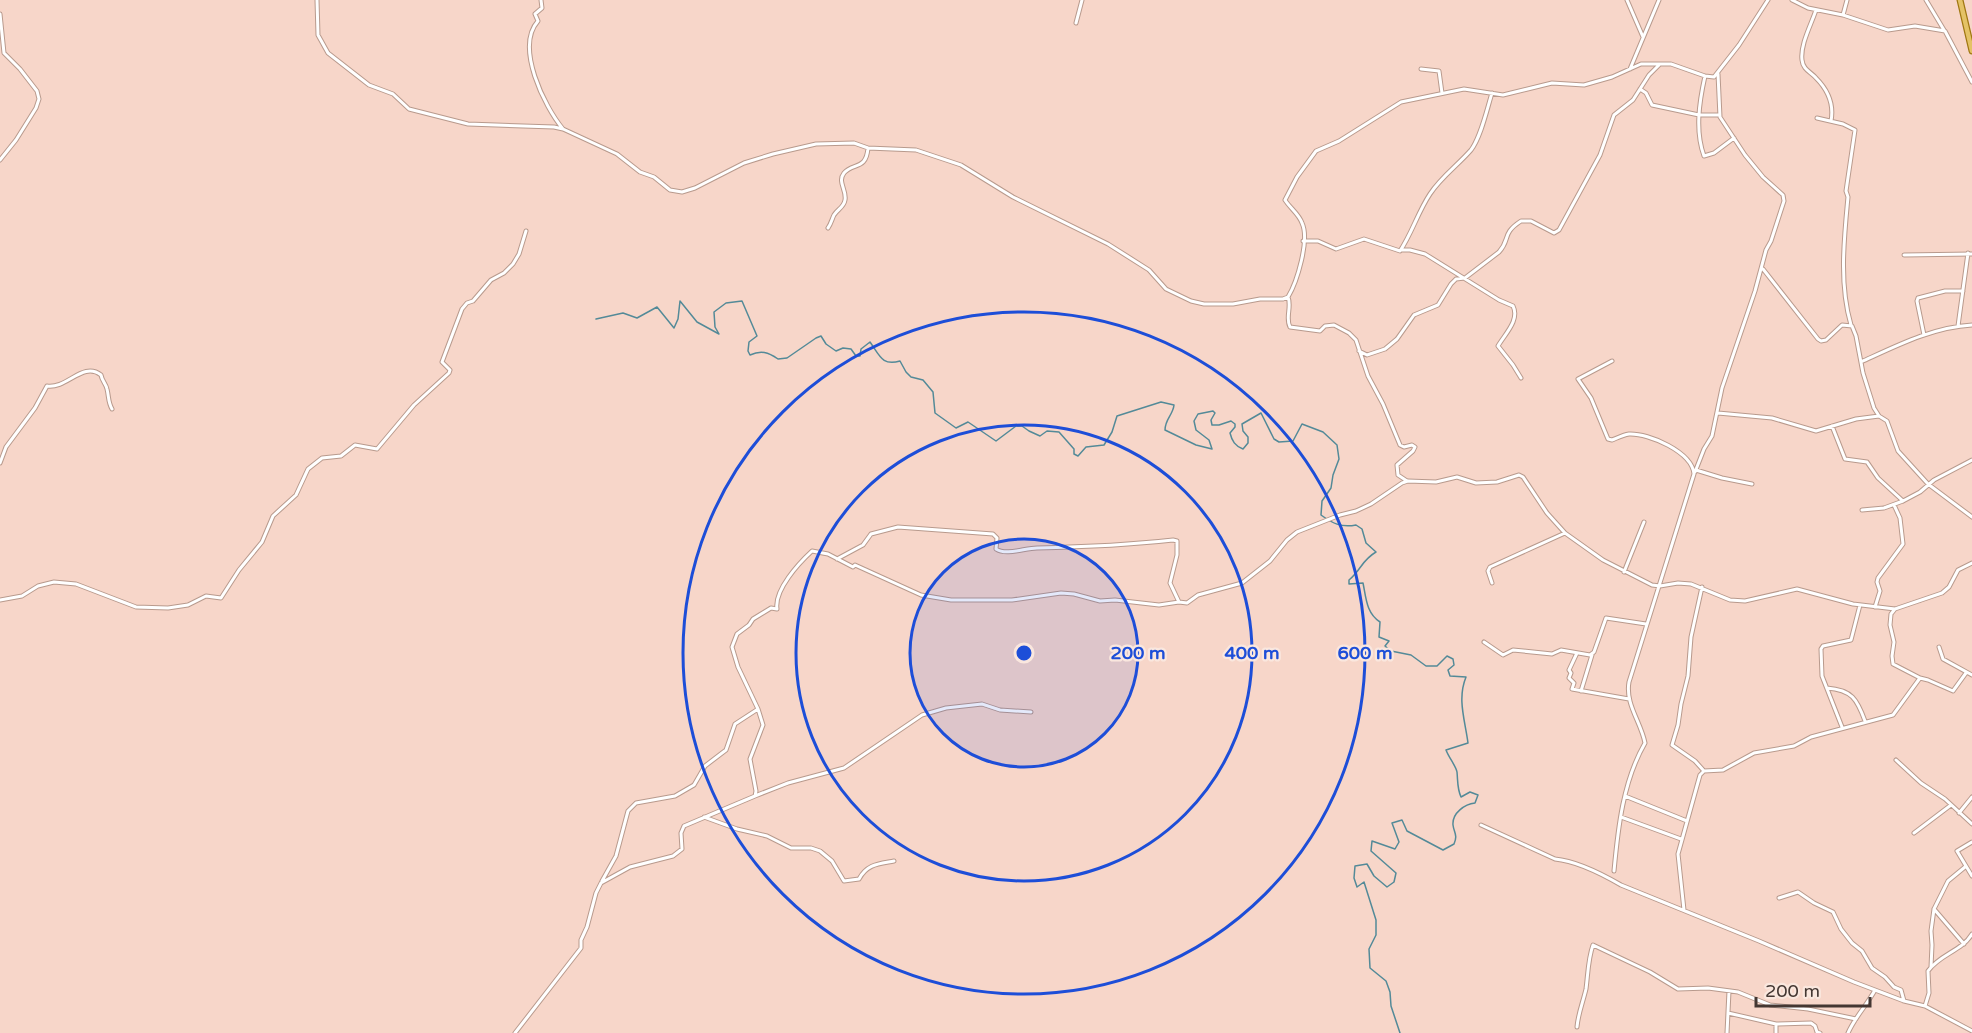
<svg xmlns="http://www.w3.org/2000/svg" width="1972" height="1033" viewBox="0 0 1972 1033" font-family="'Varela Round',sans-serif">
	<rect width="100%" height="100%" fill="#f7d6c9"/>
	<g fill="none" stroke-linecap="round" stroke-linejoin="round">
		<path stroke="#538a98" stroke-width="1.5" d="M596,319L623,313L637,318L657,307L674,328L678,319L680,301L697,322L719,334L715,327L714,312L726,303L742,301L757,336L749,342L748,351L750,355C761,350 768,352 778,359L787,358L816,338L821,336L826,344L836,351L843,348L851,349L856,356H860L861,349L870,342C880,356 882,366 900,361L906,372L911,377L923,380L933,392L935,413L956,428L968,422L996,441L1016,426H1022L1029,431L1040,436L1047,431L1059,432L1074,449V454L1078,456L1086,447L1104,445L1112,432L1117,416L1161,402L1174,405C1173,415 1165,419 1165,430L1196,445L1212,449L1209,440L1196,430L1194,421L1198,414L1213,411L1215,413L1211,420L1212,425H1219L1231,421L1235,424V427L1230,433C1232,441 1235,446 1243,449L1248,443V437L1243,431L1242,424L1261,413L1274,439L1279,442L1293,441L1302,424L1323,432L1337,445L1339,459L1333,475L1331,488L1322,501L1321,515C1332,523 1341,528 1356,525L1362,529L1366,543L1376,552C1362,560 1361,570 1349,580V584L1363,583C1366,597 1366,613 1380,622L1379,637L1389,641L1385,646L1391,651L1411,655L1426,666H1437L1447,656L1453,659L1454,665L1448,670L1450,676L1466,677C1457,699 1465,720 1468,743L1446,750C1449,758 1456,766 1457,772C1458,782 1457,788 1461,797L1470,792L1478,795L1475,803C1465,804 1452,813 1453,825C1454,833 1458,835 1454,844L1443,850L1407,831L1402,820L1392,823L1399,842L1395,849L1372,841L1371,851L1396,873L1394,882L1387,887L1374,876L1367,864L1355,866L1354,878L1357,887L1364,882L1376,920V935L1369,949L1370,968L1386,981L1390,992L1391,1006L1400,1033"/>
		<defs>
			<path id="minor" d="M317,0L318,35L328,53L369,85L393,94L409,109L468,124L554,127L563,129L617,154L640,172L654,177L670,190L682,192L695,188L744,163L773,154L816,144L854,143L868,148L916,150L961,165L1013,197L1108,244L1149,270L1166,289L1191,301L1204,304H1233L1260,299H1283L1288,297C1297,282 1310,240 1302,223C1299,214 1290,208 1285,200L1297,177L1316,151L1339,141L1401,102L1464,89L1503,95L1552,83L1584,85L1612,77L1641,64H1671L1705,76L1714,77L1739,45L1768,0
				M541,0L542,8L535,14L538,21C515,47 544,106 563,129
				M1627,0L1643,37
				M1792,0L1808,8L1843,15L1888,30L1915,26L1945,31L1972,82
				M1926,0L1944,30
				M1816,10C1811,25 1800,45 1802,60C1803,70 1811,72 1816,78C1828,90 1834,105 1831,121
				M0,14L4,53L20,69L37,91L39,99L36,108L16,140L0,160
				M1843,15L1847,0
				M1076,23L1082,0
				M1421,69L1439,71L1442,93
				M1630,69L1659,0
				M1705,76C1699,103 1695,131 1704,156L1714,153L1734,138
				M1640,89L1646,93L1652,105L1699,115H1719
				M1817,118L1843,124L1855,130L1846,191L1848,197C1844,239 1839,284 1851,325
				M828,228C831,224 832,219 834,215C838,209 844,207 845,200C847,190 837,182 844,173C853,162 866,171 868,148
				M1303,241H1318L1336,249L1364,239L1400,251C1412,233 1418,212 1430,194C1441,177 1458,165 1471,150C1481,137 1487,109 1492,93
				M1401,250H1410L1425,254L1499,300L1513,306C1520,320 1505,334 1498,346L1513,365L1521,378
				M1904,255L1972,254
				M1763,269L1818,339L1821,341L1826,340L1842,325L1852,326L1856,336L1863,373L1874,408L1879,416L1887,421L1898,451L1928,484L1972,517
				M1288,297C1292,307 1285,318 1290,327L1320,331L1325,326L1334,325L1349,333L1356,340L1368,376L1383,404L1400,445L1404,447L1412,445L1415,447L1413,451L1397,465L1398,475L1407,481
				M1958,326L1968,253
				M1924,335L1917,301L1918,298L1945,291H1963
				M1359,351L1367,355L1385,349L1397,339L1414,315L1438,305L1451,284L1456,279L1465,278L1499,252C1511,239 1501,234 1521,221H1531L1554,233L1559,230L1600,155L1614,115L1633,100L1649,75L1659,65
				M1612,361L1578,379L1591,398L1608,439L1612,440C1617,438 1623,435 1629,434C1649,433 1692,452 1694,474L1629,682C1625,704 1641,722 1645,743C1623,781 1618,828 1614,871
				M1861,362C1896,346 1933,327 1972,325
				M1718,413L1772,418L1816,431L1856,419L1879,416
				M1832,426L1845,459L1867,462L1878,478L1903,501
				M0,463L6,447L35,408L47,386C67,389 83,361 101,375C102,381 106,384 107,389C109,397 108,402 112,409
				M1696,470L1722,478L1752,484
				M1695,472L1704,449L1712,436L1722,388L1755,291L1766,250L1771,241L1784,201L1783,195L1763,177L1745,155L1720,117L1718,74
				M1862,510L1884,508L1903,501L1920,492L1934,480L1972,460
				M837,559L863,545L871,534L898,527L993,534L997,538L996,549C1006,556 1025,548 1037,548C1083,547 1128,545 1173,540L1177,541V555L1170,583L1179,602
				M1624,572L1644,522
				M1492,583L1488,571L1490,567L1565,533
				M1702,587L1691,637L1688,676L1681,704L1678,725L1672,745L1695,761L1704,771
				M0,600L22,596L38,586L54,582L76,584L136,607L168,608L188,605L206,596L221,598L239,570L262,542L273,516L296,495L308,469L322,458L341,456L355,445L377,449L414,405L449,373L450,370L442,362L462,309L467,303L473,301L491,280L504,273L513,264L519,254L526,231
				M1875,607L1880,591L1877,582L1878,578L1903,544L1900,518L1894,505
				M1895,609L1891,614L1890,625L1894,642L1892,656L1893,664L1920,678
				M1484,642L1503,655L1513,650L1552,654L1561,650L1590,655L1594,652L1606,618L1646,624
				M1939,647L1943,659L1972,675
				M1577,653L1569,670L1571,673L1569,678L1574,683L1572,689L1629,699
				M1827,688C1852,690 1857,699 1865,721
				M1581,691L1592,655
				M1842,727L1822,676L1821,649L1823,646L1851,640L1860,605
				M1896,760L1921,783L1945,799L1972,824
				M755,796L788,783L844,768L922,715L946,708L982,704L1000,710L1031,712
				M1625,796L1687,821
				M1959,813L1972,797
				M704,817L737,829L767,836L791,848H811L820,851L832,861L844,881L859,879C867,864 878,864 894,861
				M1621,817L1681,839
				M1481,825L1555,859C1577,861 1602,874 1621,885L1759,941L1854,982L1904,1001L1925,1006L1972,1031
				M1914,833L1951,805
				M1972,842L1957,851L1972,876
				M602,881L616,856L628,811L636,803L675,796L694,785L705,766L726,750L735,724L758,709
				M1779,898L1798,892L1814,903L1833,912L1841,929L1852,943L1862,951L1872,968L1885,977L1894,987L1901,990L1904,1001
				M1934,909L1964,944
				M1684,910L1678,854L1700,775L1704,771L1723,770L1754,753L1794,746L1811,737L1893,715L1920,678L1928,680L1953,691L1966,673
				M1931,967L1932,945L1931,931L1934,909L1948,881L1965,867
				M1925,1006L1929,993L1928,971C1940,954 1962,951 1972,934
				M1728,1013L1776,1024L1811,1023L1815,1026L1817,1032L1820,1033
				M1577,1027C1578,1014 1583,1002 1586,989C1588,974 1588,959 1593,945L1650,972L1678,989L1708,988L1738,992L1770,1005L1808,1009L1856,1019
				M515,1033L581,948V940L587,927L596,893L601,883L630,867L673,856L682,849L681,833L684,826L755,796L756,791L750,759L763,725L758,709L738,667L732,647L737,634L749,625L753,619L771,608L777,609C774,590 799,563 812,551L828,554L853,567L855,565L921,595L951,600H1012L1061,593L1074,594L1100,601L1115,600L1159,605L1179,602L1187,603L1198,595L1242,583L1270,561L1287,540L1297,532L1340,515L1356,511L1371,504L1402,483L1408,481L1436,482L1457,477L1476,483L1497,482L1519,475L1523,477L1547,513L1565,533L1603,560L1652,585L1660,586L1678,583L1691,584L1730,600L1745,601L1797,589L1853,604L1895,609L1942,593L1949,587L1958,570L1972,563
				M1727,1033L1729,991
				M1776,1033V1024
				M1848,1033C1855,1017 1867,1005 1875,990"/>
			<path id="primary" d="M1960,0L1972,51"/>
		</defs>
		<use href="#minor" stroke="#b89a8d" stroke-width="5"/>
		<use href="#primary" stroke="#a07712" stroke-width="7"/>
		<use href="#minor" stroke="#fff" stroke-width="3"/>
		<use href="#primary" stroke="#e4c266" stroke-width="4.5"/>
	</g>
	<circle cx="1024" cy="653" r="114" fill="#1d4ed8" fill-opacity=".12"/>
	<g fill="none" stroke="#1d4ed8" stroke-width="3">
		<circle cx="1024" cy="653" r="114"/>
		<circle cx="1024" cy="653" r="228"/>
		<circle cx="1024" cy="653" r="341"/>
	</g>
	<circle cx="1024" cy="653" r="9" fill="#1d4ed8" stroke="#fae7de" stroke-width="3"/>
	<g font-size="18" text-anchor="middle" font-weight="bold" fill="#1d4ed8" stroke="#fae7de" stroke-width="4.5" stroke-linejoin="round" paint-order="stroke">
		<text x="1138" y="659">200 m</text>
		<text x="1252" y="659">400 m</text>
		<text x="1365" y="659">600 m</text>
	</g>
	<path d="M1756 997v9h114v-9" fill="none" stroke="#443732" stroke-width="3"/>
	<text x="1765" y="997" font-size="18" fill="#443732" stroke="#fae7de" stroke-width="4.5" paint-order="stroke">200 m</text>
</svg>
